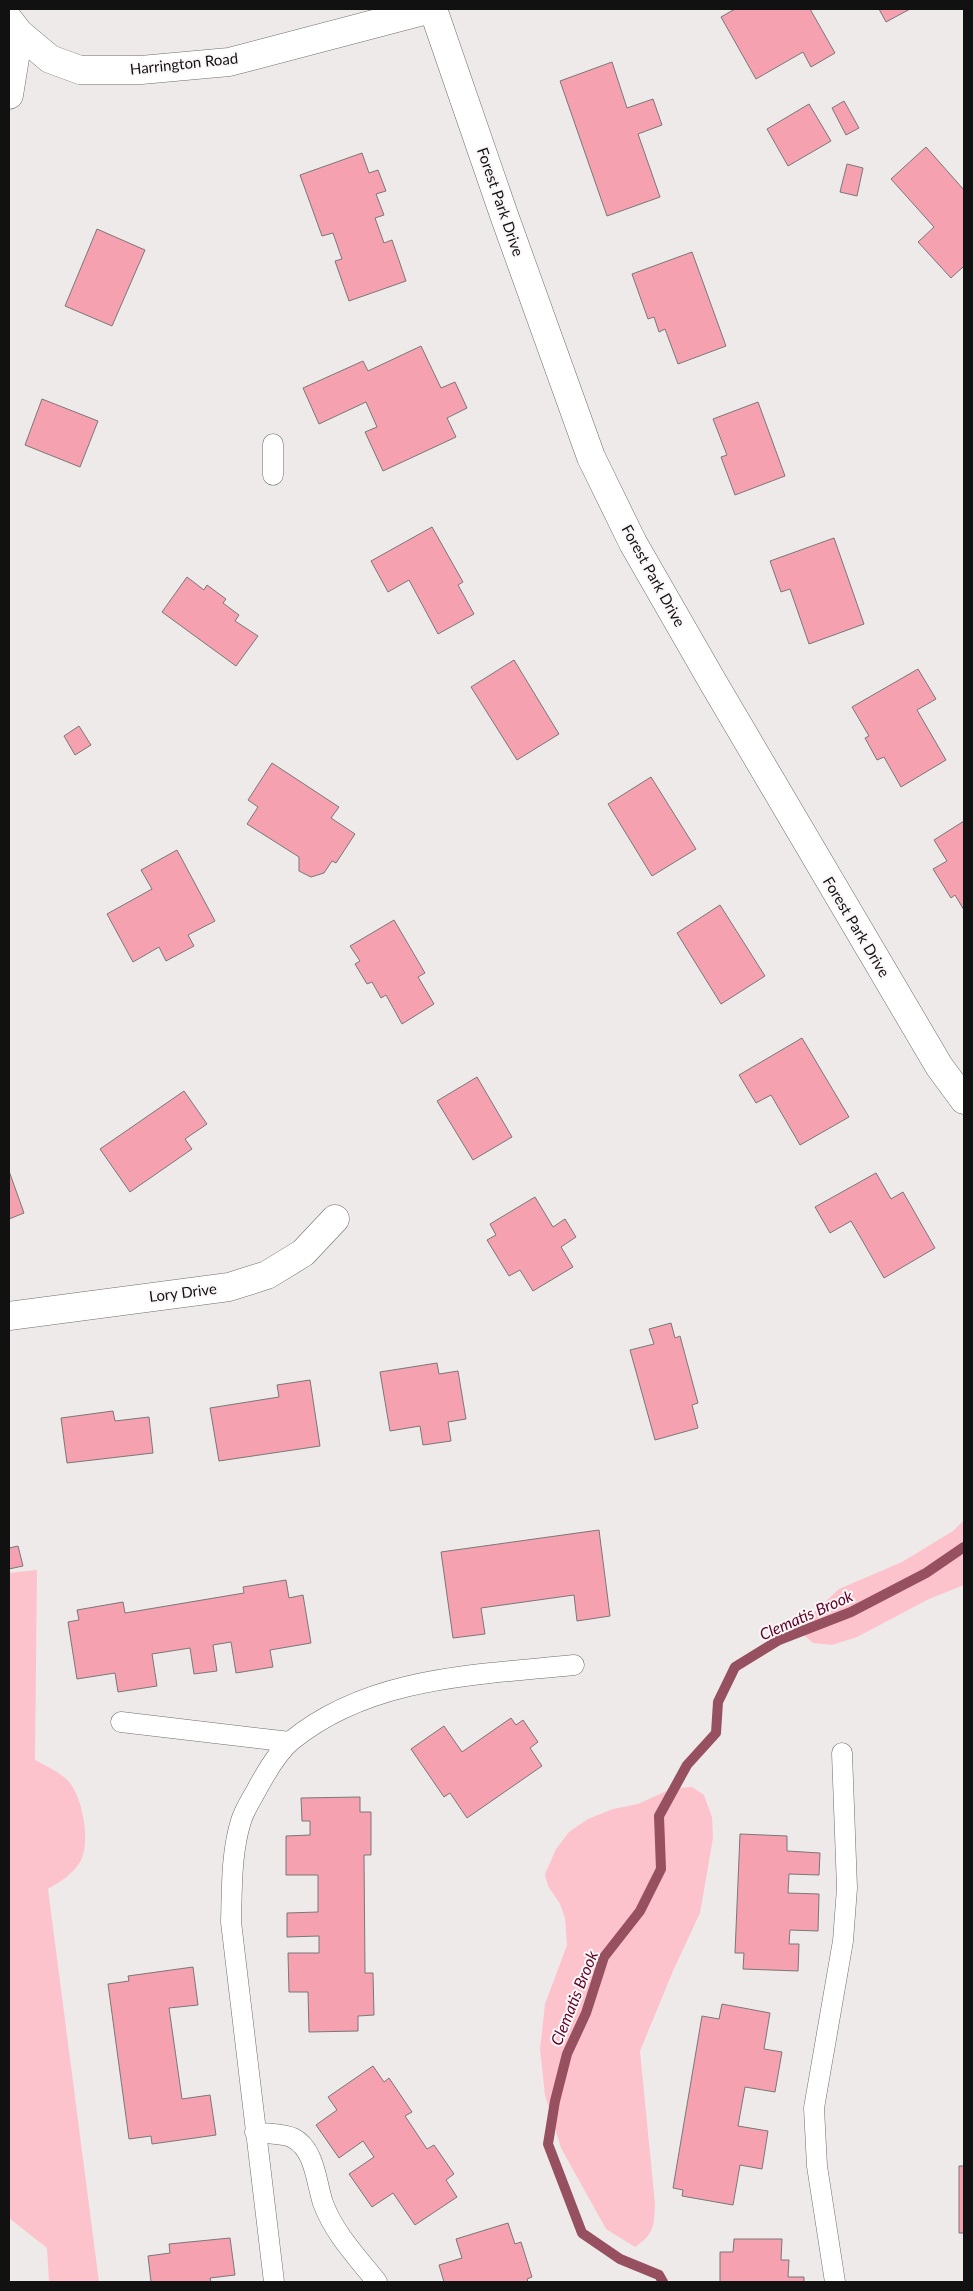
<svg xmlns="http://www.w3.org/2000/svg" width="973" height="2291" viewBox="0 0 973 2291" font-family="Lato,sans-serif">
	<rect width="100%" height="100%" fill="#eeeaea"/>
	<path fill="#fdc3cc" d="M964,1520V1585L929,1599L857,1637L832,1645L813,1643L805,1636L807,1619L839,1589L902,1562L953,1531Z
		M37,1570L35,1760C45,1765 63,1774 70,1783C83,1800 91,1843 80,1862C73,1874 60,1882 48,1889L99,2282H49L47,2248L9,2218V1573Z
		M692,1787L704,1795L712,1817L713,1838L700,1913L673,1971L640,2051L655,2204C654,2227 654,2234 635,2247L606,2229L561,2148L545,2095L540,2049L545,2004L567,1945L565,1918L560,1904L548,1886L545,1874L556,1849L569,1832L588,1819L613,1809L638,1804L673,1788Z"/>
	<g fill="none" stroke-linecap="round" stroke-linejoin="round">
		<path stroke="#96505f" stroke-width="10" d="M663,2282L659,2275L620,2259L582,2233L548,2144L555,2101L567,2054L586,2013L604,1957L640,1911L661,1869L659,1816L687,1765L716,1733L718,1702L735,1667L779,1640L851,1612L926,1573L964,1547"/>
	</g>
	<path fill="#f5a1b0" stroke="#7a7777" d="M735,9H810L835,53L811,67L803,52L756,79L721,17Z
		M879,9H910L886,22Z
		M612,62L627,108L653,99L662,125L638,134L660,197L607,216L560,81Z
		M844,101L859,128L846,135L832,108Z
		M809,104L831,141L788,166L767,129Z
		M926,147L964,190V266L951,278L918,242L934,227L891,179Z
		M362,153L369,173L378,170L386,191L376,194L384,215L375,218L384,243L392,240L406,281L349,301L335,261L342,259L333,233L322,236L300,175Z
		M847,164L863,168L857,196L840,192Z
		M97,229L145,250L112,326L65,306Z
		M692,252L726,346L678,364L665,329L659,332L654,317L648,319L632,274Z
		M421,346L441,388L455,382L467,408L447,418L456,437L383,471L365,432L377,427L366,402L319,424L303,388L363,361L368,371Z
		M42,399L98,421L80,467L25,445Z
		M758,402L785,476L735,495L721,457L727,455L713,419Z
		M432,527L463,582L458,585L474,614L438,634L409,580L388,592L371,561Z
		M834,538L864,624L809,644L790,589L781,592L770,561Z
		M187,577L204,590L207,585L226,599L223,603L239,615L235,621L258,636L236,666L162,612Z
		M514,660L559,734L517,760L471,687Z
		M918,669L936,699L917,710L946,760L901,787L884,757L877,760L865,738L869,736L852,707Z
		M79,726L91,745L75,755L64,736Z
		M272,763L339,807L331,818L355,834L336,863L332,861L324,873L311,877L299,871V857L247,824L258,807L248,800Z
		M651,777L696,849L652,876L608,804Z
		M964,821V910L955,895L951,898L933,869L947,861L934,840Z
		M177,850L215,921L188,935L194,946L166,961L159,947L133,962L107,914L152,889L141,870Z
		M720,905L765,976L721,1004L677,933Z
		M394,920L425,973L418,977L434,1004L402,1024L386,995L381,998L372,982L367,984L355,964L360,961L350,946Z
		M802,1038L849,1117L800,1145L771,1095L756,1103L739,1075Z
		M477,1077L512,1137L473,1160L437,1101Z
		M184,1091L207,1124L185,1139L192,1149L130,1192L100,1149Z
		M9,1171L24,1213L9,1219Z
		M876,1173L891,1199L903,1192L935,1248L884,1278L851,1221L830,1233L815,1207Z
		M535,1197L553,1227L565,1219L576,1237L561,1247L573,1267L533,1291L520,1270L509,1276L487,1240L496,1235L490,1224Z
		M671,1323L675,1338L680,1336L698,1403L692,1405L698,1428L655,1440L630,1350L654,1344L649,1329Z
		M437,1363L439,1374L458,1371L466,1419L448,1422L451,1441L423,1445L420,1426L390,1431L380,1372Z
		M310,1380L320,1446L219,1461L210,1408L279,1397L277,1385Z
		M113,1411L115,1421L149,1417L153,1453L67,1463L61,1418Z
		M599,1530L610,1616L577,1621L574,1595L481,1608L485,1634L453,1638L441,1552Z
		M18,1546L23,1566L9,1569V1548Z
		M286,1580L289,1598L303,1595L311,1643L270,1650L273,1667L236,1673L231,1642L213,1645L217,1671L194,1674L190,1648L152,1654L157,1686L118,1692L115,1673L77,1679L68,1622L79,1620L77,1610L123,1602L125,1613L244,1593L243,1587Z
		M511,1718L516,1725L523,1720L538,1742L530,1748L542,1766L467,1818L450,1793L444,1797L411,1749L444,1726L462,1752Z
		M360,1797V1812H371V1855H364L365,1973H373L374,2015L358,2016V2031L309,2032L308,1992H289L288,1953H319V1936L287,1937V1913L318,1912V1875H286V1836L310,1835V1821H302L301,1798Z
		M740,1834L787,1836V1851L820,1853L819,1875L789,1874L788,1893L819,1894L818,1931L790,1930L789,1944H799L798,1971L743,1969L744,1953H735Z
		M193,1967L198,2005L169,2008L182,2099L210,2095L216,2135L152,2144L151,2136L129,2139L108,1984L129,1981L128,1976Z
		M722,2004L770,2013L764,2049L782,2052L775,2092L745,2087L738,2126L768,2131L762,2169L740,2165L733,2205L682,2196L683,2190L673,2188L702,2016L719,2019Z
		M373,2066L384,2082L389,2078L412,2112L405,2116L427,2149L434,2145L454,2174L446,2180L457,2197L415,2225L393,2193L372,2207L349,2174L374,2157L363,2141L339,2158L316,2125L337,2110L328,2097Z
		M959,2166H964V2233H959Z
		M508,2223L515,2244L521,2242L532,2277L527,2279L528,2282H444L439,2265L462,2258L456,2239Z
		M230,2238L235,2275L210,2278L211,2282H151L148,2256L170,2253L169,2244Z
		M734,2239H782L781,2260H789L788,2277H804V2282H720V2252H733Z"/>
	<g fill="none" stroke-linecap="round" stroke-linejoin="round">
		<defs>
			<path id="lane" d="M273,444V475
				M121,1722L290,1742
				M255,2132C266,2134 284,2133 293,2138C315,2149 316,2182 323,2203C334,2233 357,2257 377,2282
				M274,2282L231,1922C232,1889 231,1853 241,1821C244,1811 251,1800 256,1791C265,1774 277,1753 291,1741C370,1676 477,1675 574,1665
				M835,2282L817,2166L814,2108L843,1941L847,1888L842,1753"/>
			<path id="street" d="M433,9L504,215L591,457L633,543L714,684L939,1066L964,1100
				M9,20L19,33L50,59L80,70H141L229,62L431,9
				M9,95L19,33
				M9,1316L229,1287L267,1275L303,1253L335,1219"/>
		</defs>
		<use href="#lane" stroke="#706c6d" stroke-width="21"/>
		<use href="#street" stroke="#706c6d" stroke-width="29"/>
		<use href="#lane" stroke="#fff" stroke-width="20"/>
		<use href="#street" stroke="#fff" stroke-width="28"/>
	</g>
	<g text-anchor="middle" stroke-width="4" stroke-linejoin="round" paint-order="stroke">
		<g font-size="15" fill="#121111" stroke="#fbf7f8">
			<text transform="translate(184 64) rotate(-6)" y="5">Harrington Road</text>
			<text transform="translate(500 202) rotate(71)" y="5">Forest Park Drive</text>
			<text transform="translate(653 576) rotate(61)" y="5">Forest Park Drive</text>
			<text transform="translate(856 927) rotate(59)" y="5">Forest Park Drive</text>
			<text transform="translate(183 1293) rotate(-7)" y="5">Lory Drive</text>
		</g>
		<g font-size="16" font-style="italic" fill="#600125" stroke="#fbf7f8">
			<text transform="translate(806 1615) rotate(-24)" y="6">Clematis Brook</text>
			<text transform="translate(574 1998) rotate(-68)" y="6">Clematis Brook</text>
		</g>
	</g>
	<rect width="973" height="2291" fill="none" stroke="#121111" stroke-width="20"/>
</svg>
